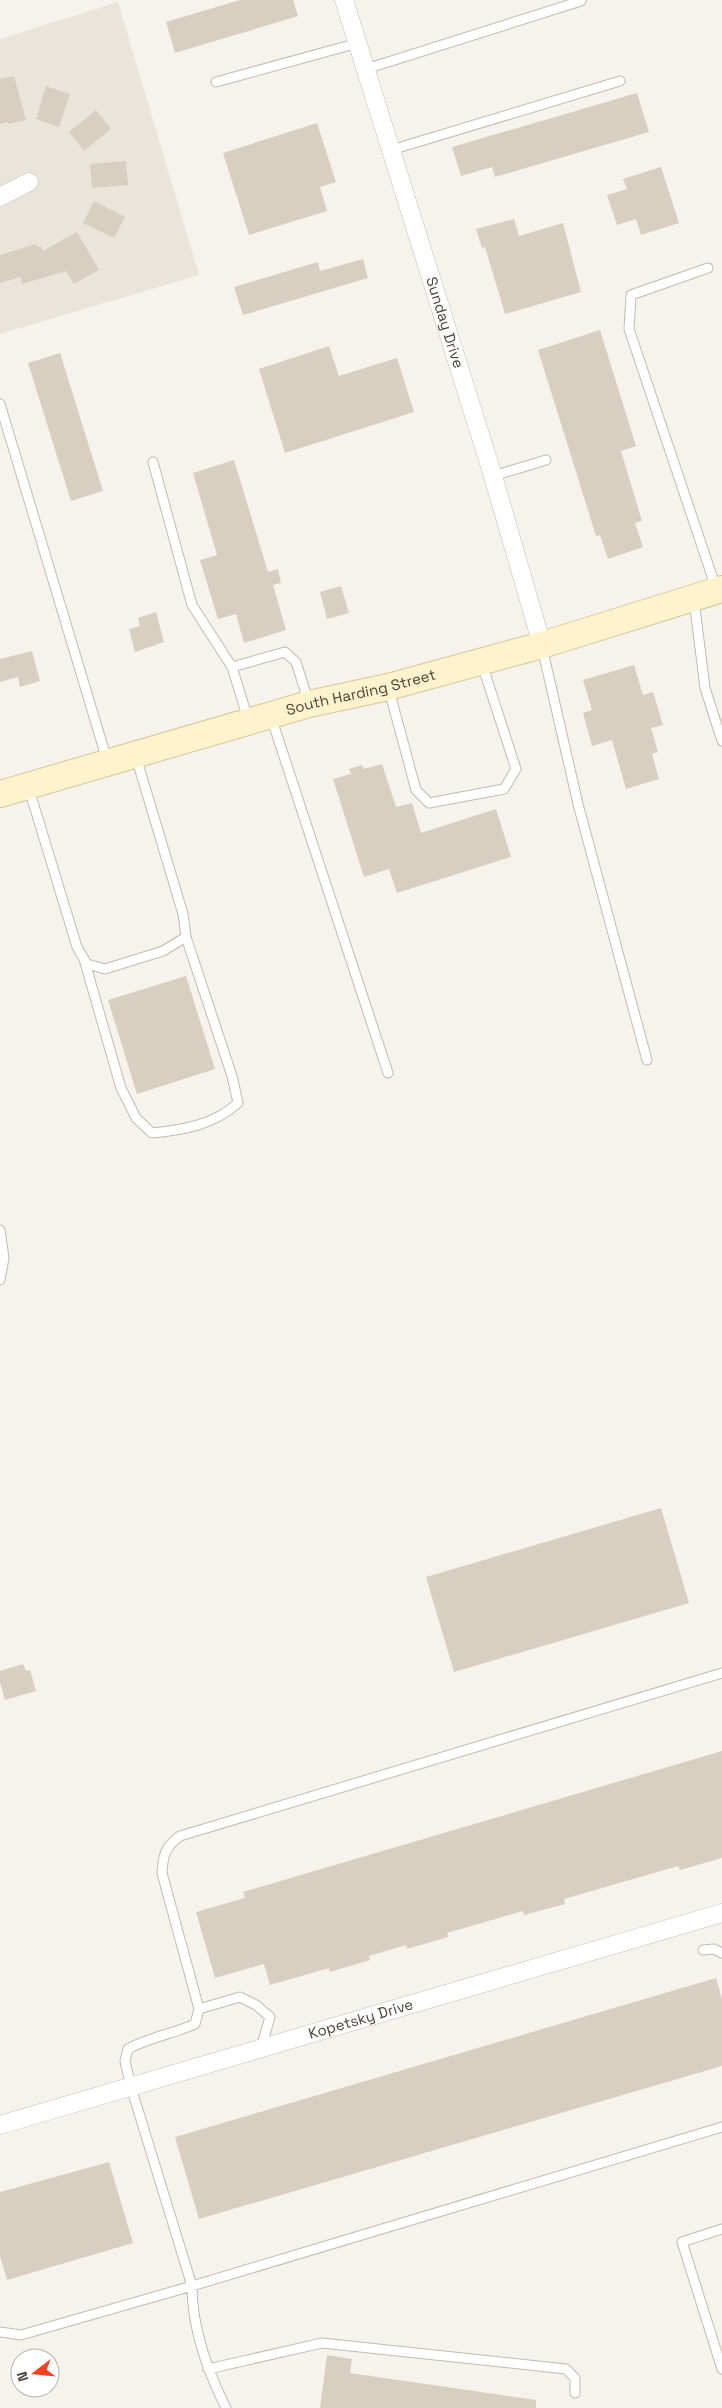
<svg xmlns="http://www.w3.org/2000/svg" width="722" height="2408" viewBox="0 0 722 2408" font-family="'Space Grotesk',sans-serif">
	<rect width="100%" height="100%" fill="#f6f3ec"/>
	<path fill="#eae5da" d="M118,2L199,275L0,334V39Z"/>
	<path fill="#d8cfc1" d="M240,0H293L298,16L175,53L166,22Z
		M14,76L26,120L8,124L7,122L0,124V79Z
		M46,86L70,94L59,127L36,119Z
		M637,93L649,132L495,177L492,167L461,176L452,147Z
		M96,110L111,129L84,151L69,132Z
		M317,123L336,182L320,187L327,211L249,235L223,153Z
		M126,161L128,185L92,188L90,164Z
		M661,167L679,223L641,235L636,219L617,225L607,195L627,189L623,179Z
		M94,201L125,217L114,238L83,223Z
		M514,219L519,236L563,223L581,292L505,314L485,247L482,248L476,229Z
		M77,232L99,270L74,284L66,271L22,284L20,277L0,283V255L36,244L37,247L41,246L43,251Z
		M363,259L368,278L243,315L234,287L318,262L320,271Z
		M600,330L636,446L621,451L642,521L635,523L643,547L608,559L600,535L596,536L538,350Z
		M329,346L339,376L397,358L414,412L285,453L259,369Z
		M60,353L103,491L71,501L28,363Z
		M234,460L268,572L278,569L281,583L273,585L286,630L244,643L236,614L218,619L200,560L217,555L193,473Z
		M341,586L349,613L327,619L320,592Z
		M156,612L164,642L135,652L129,629L140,626L138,618Z
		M32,651L40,681L20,687L18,677L0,682V659Z
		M634,665L643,695L653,692L663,725L651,728L658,752L652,754L659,779L626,789L612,740L592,746L583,713L592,710L583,680Z
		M382,764L396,807L412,803L421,833L496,809L511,857L397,893L389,869L364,877L333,779L351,774L349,769L362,765L364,769Z
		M186,976L215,1069L137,1094L108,1000Z
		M661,1508L689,1603L454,1672L426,1577Z
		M23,1664L26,1671L30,1670L36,1691L5,1700L0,1682V1671Z
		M722,1751V1858L680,1870L678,1866L564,1899L565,1904L524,1915L523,1911L447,1933L448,1937L407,1949L406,1945L369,1956L370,1960L330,1972L329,1968L270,1985L264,1964L215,1978L196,1912L245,1898L243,1892Z
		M716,1978L722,1999V2066L199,2219L175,2137Z
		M109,2162L133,2243L7,2280L0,2256V2192Z
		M327,2355L352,2359L350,2373L536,2400V2408H320Z"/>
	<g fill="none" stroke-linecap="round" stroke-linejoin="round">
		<defs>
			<path id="lane" d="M366,69L581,1
				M216,82L358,43
				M391,150L620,81
				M708,268L631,295L629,329L716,588
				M0,404L107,760
				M153,462L192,605L232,667
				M493,476L546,460
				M694,600L705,688L722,741
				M542,647L578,804L647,1060
				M389,690L416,790L429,803L504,789L516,769L482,664
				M271,717L388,1073
				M248,719L232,667L285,652L296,662L309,703
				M29,789L77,947L87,964L105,969L163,951L186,937L183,914L136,757
				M84,959L121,1088L136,1118L152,1133C183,1130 214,1125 238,1103L232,1076L186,937
				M0,1230L4,1258L0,1280
				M722,1673L180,1836C165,1847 163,1855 162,1873L199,2009L195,2024C173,2034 149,2037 128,2049L125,2061L131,2087L192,2286L722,2127
				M703,1950L714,1949L722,1953
				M199,2009L240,1997L256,2005L270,2017L261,2048
				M722,2229L682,2242L722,2369
				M0,2332L21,2335L192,2286C192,2328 207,2370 226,2408
				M208,2369L322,2343L566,2369L575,2378V2393"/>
			<g id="street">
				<path id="s1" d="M344,0L493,476L542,645"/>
				<path d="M0,197L29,182"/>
				<path id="s2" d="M0,2125L722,1913"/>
			</g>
			<g id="secondary">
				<path id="s3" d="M0,794L309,704L388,687L542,645L722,589"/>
			</g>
		</defs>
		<use href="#lane" stroke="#c2bbae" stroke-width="11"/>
		<use href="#street" stroke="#c2bbae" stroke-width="19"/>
		<use href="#secondary" stroke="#d6c79b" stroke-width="28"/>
		<use href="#lane" stroke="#fff" stroke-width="9"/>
		<use href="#street" stroke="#fff" stroke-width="18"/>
		<use href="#secondary" stroke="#fff3cd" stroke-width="26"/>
	</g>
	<g text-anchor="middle" stroke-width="5" stroke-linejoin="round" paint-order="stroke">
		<g font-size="15" fill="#4b4439" stroke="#fff">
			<text dy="5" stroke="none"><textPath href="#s1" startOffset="338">Sunday Drive</textPath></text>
			<text dy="5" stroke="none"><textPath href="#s3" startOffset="375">South Harding Street</textPath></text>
			<text dy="5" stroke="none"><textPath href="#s2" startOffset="376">Kopetsky Drive</textPath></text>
		</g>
	</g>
	<g transform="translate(35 2373) rotate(254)"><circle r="24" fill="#ffffff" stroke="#b7b4b0"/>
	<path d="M0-4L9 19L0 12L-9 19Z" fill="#fc3f1d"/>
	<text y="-8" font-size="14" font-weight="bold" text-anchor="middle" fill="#4b4439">N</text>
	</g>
</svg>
